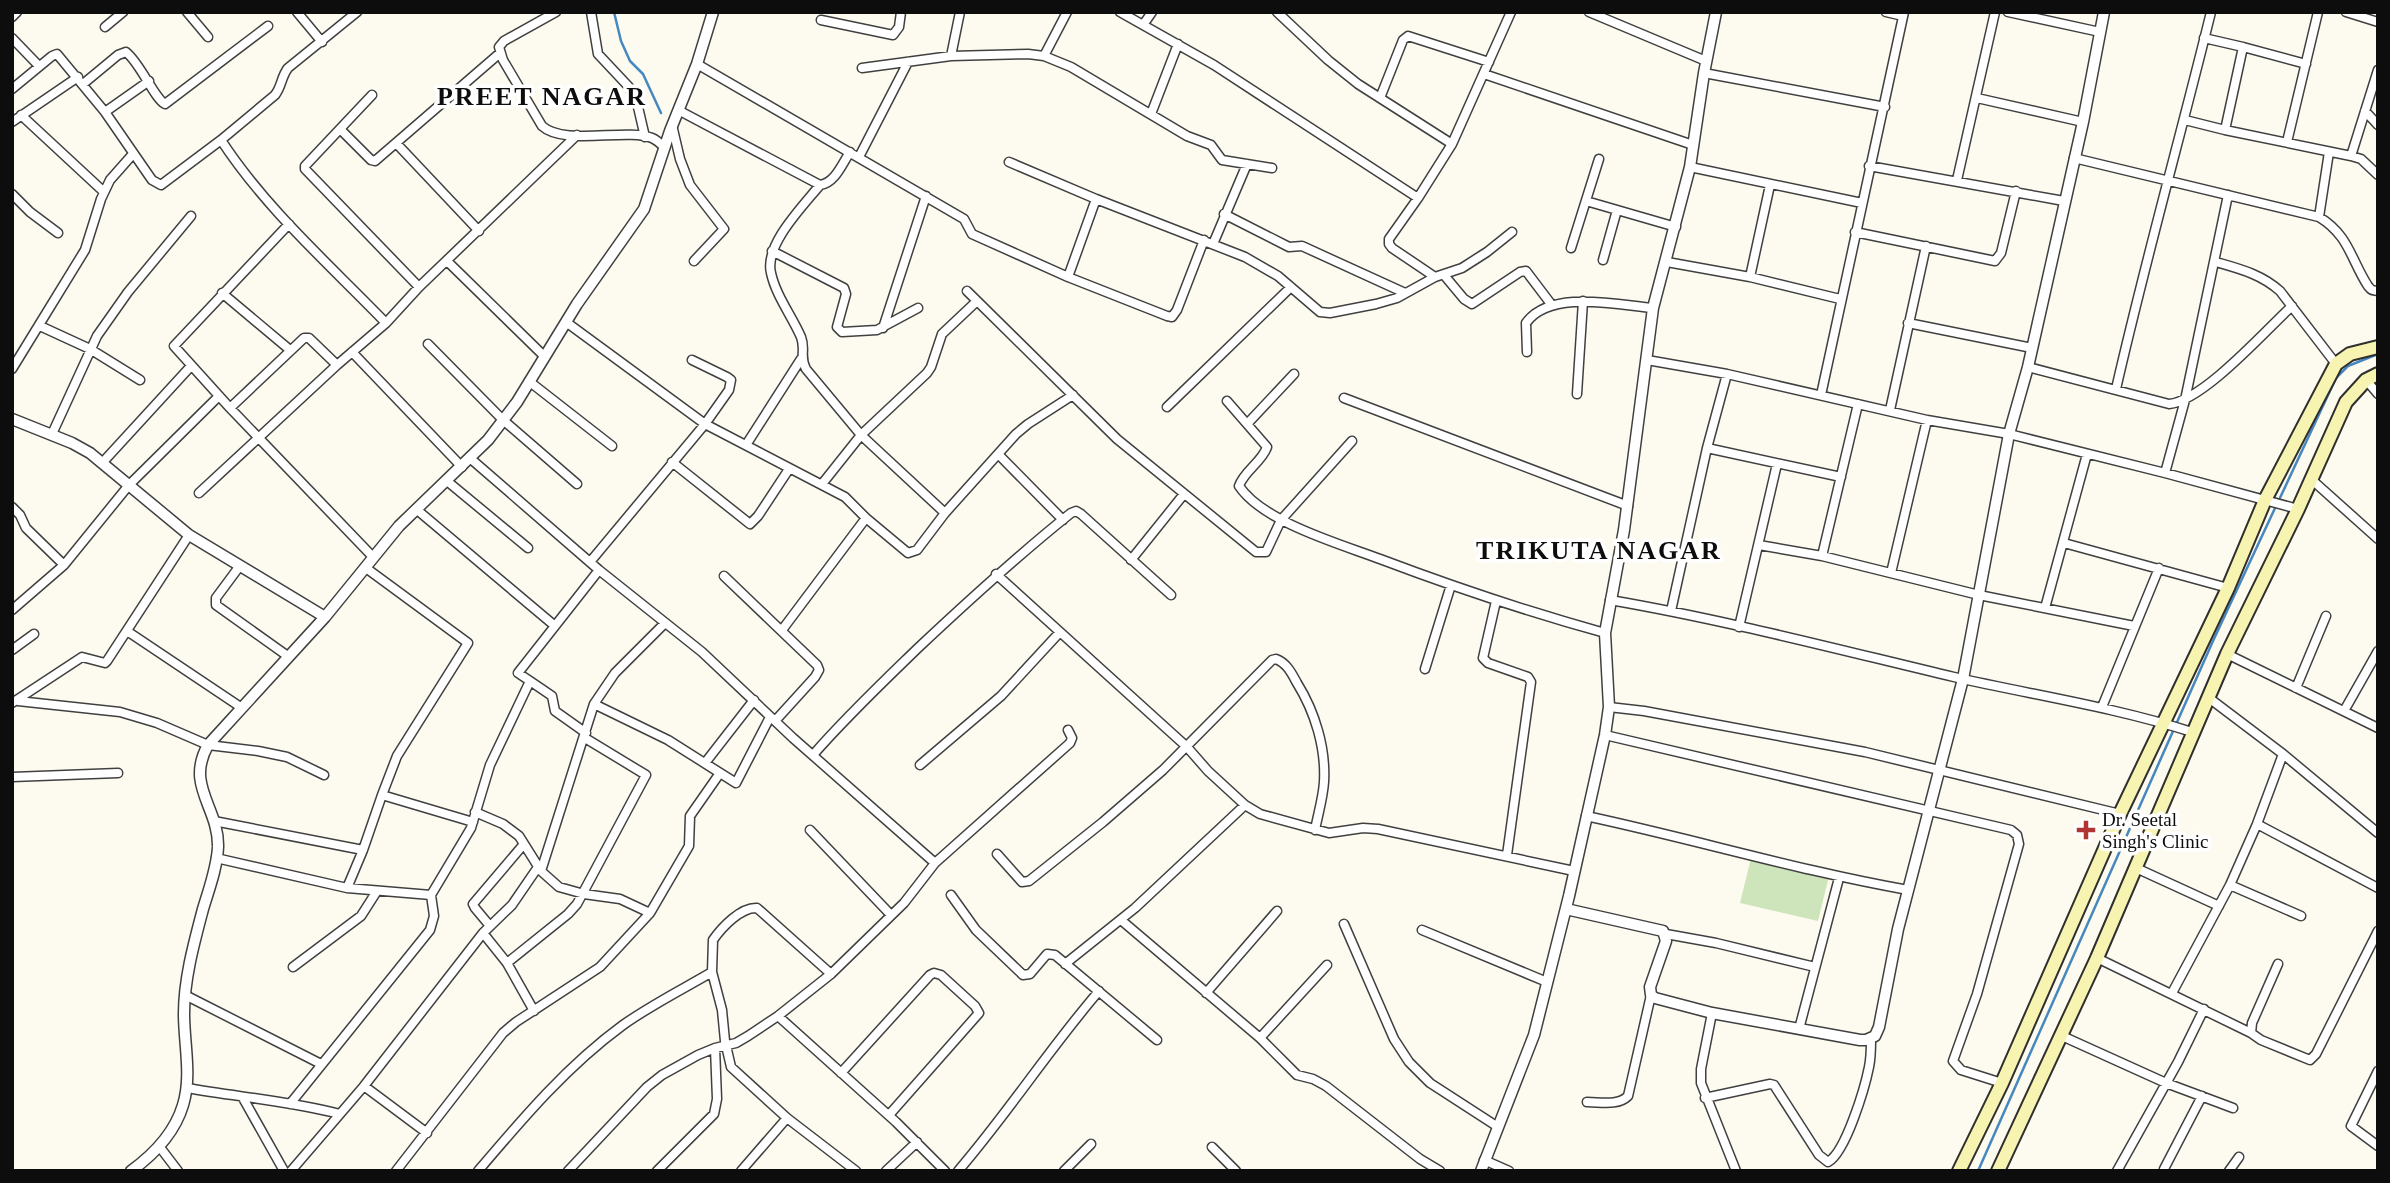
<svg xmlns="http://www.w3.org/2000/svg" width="2390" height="1183" viewBox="0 0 2390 1183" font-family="'Times New Roman',serif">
	<rect width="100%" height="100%" fill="#fdfbef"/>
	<path fill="#cee5bb" d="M1751,858L1829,876L1818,921L1740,903Z"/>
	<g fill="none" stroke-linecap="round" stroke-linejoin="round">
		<path stroke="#4688c0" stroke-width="2.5" d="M614,12L621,41L630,61L643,74L661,113
			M2279,500L2336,378L2348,366L2378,354
			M1978,1171L2213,641L2276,506"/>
		<defs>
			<path id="minor" d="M187,12L208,37
				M297,12L322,42
				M556,12L504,41L499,47L503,60L542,126C564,146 626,128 652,138C657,140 661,144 665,148
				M591,12L598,54L629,87L638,107L645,137
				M1120,12L1214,65L1418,198
				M1277,12L1328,60L1358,84L1452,144
				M1589,12L1706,61
				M1886,12L1903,16
				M2008,12L2100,32
				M2346,12L2378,22
				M12,17L17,12
				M821,20L893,35L899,27L901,12
				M1143,25L1152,12
				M105,27L123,12
				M12,38L39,66
				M2204,38L2243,47
				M951,56L960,12
				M1044,56L1067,12
				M697,64L964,219L972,234L1068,277L1167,316L1172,317L1177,310L1204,240
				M862,68L951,56L1028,54L1044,56L1071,67L1187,136L1211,145L1222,160L1272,168
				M1704,73L1885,107
				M1484,74L1693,145
				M83,84L118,55L126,52C141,64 154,98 165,104L268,26
				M12,89L52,56L57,54L105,112L152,180L161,185L221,140L275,95C282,86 281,77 288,68L357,12
				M372,95L305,166V169L419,287
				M1380,98L1403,40L1408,36L1489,62
				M1977,98L2083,122
				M678,110L820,185C835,183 842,164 850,152
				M2365,111L2378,125
				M105,112L149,81
				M1151,114L1178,44
				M21,115L104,192
				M2185,120L2225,130L2351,156L2361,159L2378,175
				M12,122L78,77
				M672,125L680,159L690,185L724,229L694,261
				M340,129L371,160L375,161L500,53
				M2225,130L2243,47L2306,64
				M221,140C266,209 329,264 386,323
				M2287,142L2318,12
				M396,143L479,231
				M2351,156L2378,70
				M859,157L908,62
				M2074,158L2319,217C2349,235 2351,260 2368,286C2372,291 2372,290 2378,291
				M1009,162L1096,199L1245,257L1278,276L1320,312L1330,313L1376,304L1397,298L1435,277L1462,268L1487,252L1512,232
				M1869,166L2064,201
				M1690,167L1862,203
				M1957,180L1995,12
				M820,185C803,206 764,245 771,273C776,296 792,316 801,337C806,350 799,356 806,369L861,435L945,513
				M12,194L30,212L58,233
				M1586,201L1676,227
				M1224,214L1289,247L1302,246L1405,293
				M2319,217L2329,152
				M289,224L174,346L230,408L373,557
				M1855,232L1995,261L2001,253L2016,191
				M1213,244L1247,164
				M1571,248L1599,159
				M772,251L844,288L846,294L837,327L842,332L877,330L918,308
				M1603,260L1617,210
				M447,261L545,357
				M1667,262L1750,277L1840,299
				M2216,262C2240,269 2261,274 2280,291L2336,364
				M1444,275L1464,299L1472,304L1520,272L1526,271L1551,304
				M1068,277L1096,199
				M1435,277L1392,248L1389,244V239L1418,198L1452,144L1511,12
				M1750,277L1770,185
				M967,291L1117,439L1256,552H1266L1281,520L1352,441
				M222,293L290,350
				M566,322L705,424L845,497L866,518L908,553L917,550L945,513L1016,434L1028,424L1073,395
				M1908,323L2032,348
				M40,326L90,349L140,380
				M883,328L926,196
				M428,344L503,420L577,484
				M352,352L462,467
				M1527,352L1526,323C1550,289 1618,305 1653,308
				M1647,360L1727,374L1927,420L2009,434L2165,473L2298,509
				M2028,367L2169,404C2203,401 2265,331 2292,306
				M12,369L85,250L101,199L110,180L133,154
				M2366,380L2378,394
				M530,382L612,446
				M2116,389C2145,262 2180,138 2211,12
				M1577,394L1583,301
				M1821,395L1904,12
				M1344,398L1628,506
				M1227,401L1267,447C1262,462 1244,471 1239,486C1263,522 1340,544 1380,559C1454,587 1529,612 1605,633
				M1167,407L1291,287
				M230,408L304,338H309L337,365
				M1890,410L1926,246
				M1248,423L1294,374
				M52,434L97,336L128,292L191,216
				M746,445L801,359
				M1707,448L1841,477
				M998,454L1063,520
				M471,459L599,570L702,652L793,738L935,863
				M103,462L191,366
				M672,462L750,524L758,516L789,469
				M2165,473L2185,400L2228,195
				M2311,479L2378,539
				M447,481L528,548
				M822,484L861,435L927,373L931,367L942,334L977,301
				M199,493L337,365L386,323L419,287L577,135
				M12,507L20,515L26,528L64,565
				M416,509L555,626
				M2064,543L2228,588
				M1759,545L1822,556L1979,595L2134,626
				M1822,556L1858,404
				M1131,560L1184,494
				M590,562L705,424L729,390L731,380L727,377L692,360
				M239,567L216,598V605L289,657
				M1891,573L1927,420
				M996,574L1187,747L1208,771L1245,805L1260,814L1329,833L1363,828L1378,829L1574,871
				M724,576L817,665L819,670L815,677L775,721
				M1610,600C1726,620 1840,650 1954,677C2033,695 2114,707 2192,732
				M1496,601L1483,658L1488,663L1528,677L1531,682L1507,855
				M2045,608L2087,454
				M12,610L64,565L129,485L219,396
				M1671,611L1707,448L1727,374
				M1739,627L1777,464
				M782,630L866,518
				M127,631L242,708
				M12,650L34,634
				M2227,654L2378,728
				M1425,669L1451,585
				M530,681L552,696L555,711L586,733
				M2296,688L2326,616
				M2209,698L2283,754L2378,833
				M18,701L120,712L157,723L208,745L258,751L287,757L324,775
				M12,703L82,657L105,663L107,661L189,535
				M594,704L668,740L736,783L770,717
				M1609,707L1644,711L1865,752L2120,814
				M2102,707L2159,568
				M2344,711L2378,651
				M1605,735L2011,830L2017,835L2019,844L1977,994L1953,1061L1961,1070L2002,1083
				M813,755C846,717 882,683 918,648C968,601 1017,556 1071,513L1076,511L1081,514L1171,595
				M705,763L754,700
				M920,765L1001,696L1060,632
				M12,777L118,773
				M382,795L473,822
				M475,812L503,824L519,836L541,871L559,887L584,894L620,899L650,913L689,846L690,816L720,773
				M1586,816C1694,839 1800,871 1908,890
				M214,821L363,850
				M2257,824L2378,888
				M810,830L891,915
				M997,854L1022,882L1029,881L1103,822L1163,770L1272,660L1276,659C1287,663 1292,674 1297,683C1315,712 1326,748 1324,782C1323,798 1318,814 1315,830
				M216,858L347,888L431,895
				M2136,868L2219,906
				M541,871L594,704L615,673L665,623
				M2230,885L2301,916
				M347,888L363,850L382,795L397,756L468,643L366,568
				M951,895L976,930L1023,975L1030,974L1047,954L1055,955L1157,1040
				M1121,920L1260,1038L1297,1075L1313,1079L1326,1086L1420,1159L1440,1171
				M1344,924L1394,1039L1409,1062L1430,1083L1498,1127
				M490,926L475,908L473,904L524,844
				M1422,930L1547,982
				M483,933L507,963L534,1011
				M1666,934L1716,943L1815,967
				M2097,958L2251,1033
				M507,963L568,914L577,904L646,775L585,738
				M1065,964L1135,908L1245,805
				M2278,964L2252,1023L2251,1033L2261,1040L2310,1060L2316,1054L2378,931
				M293,967L361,916L377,891
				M831,974L757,908C741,907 722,927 713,940L712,972L722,1010L725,1041L731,1067L787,1118L856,1171
				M1206,993L1277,911
				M2172,993L2230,885L2257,824L2283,754
				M185,995L321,1064
				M1712,1013L1701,1069V1083L1736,1171
				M778,1016L896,1122L945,1171
				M1799,1029L1839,878
				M2062,1036L2166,1083L2233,1108
				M1260,1038L1327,965
				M2378,1071L2351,1126L2378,1146
				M841,1073L930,975L934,973L941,975L975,1006L979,1013L889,1115
				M364,1086L427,1133
				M187,1088C238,1097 290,1101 340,1114L364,1086L483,933L512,905L538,867
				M243,1098L284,1171
				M1705,1098L1770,1084L1774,1085L1819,1155L1828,1162C1846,1152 1865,1087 1869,1067C1871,1058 1871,1048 1871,1039
				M1587,1102C1601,1102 1618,1106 1628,1096L1651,995
				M290,1104L430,930L434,916L431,895L471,828L490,765L530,681L518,673L599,570
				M159,1146L178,1171
				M1212,1147L1236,1171
				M1484,1160L1509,1171
				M2164,1169L2202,1096
				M291,1171L340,1114
				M396,1171L503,1033L516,1022L600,967L650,913
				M478,1171C523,1118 567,1066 623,1025C651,1005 683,989 712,972
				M568,1171L647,1087L662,1075L698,1055L715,1048L736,1043L748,1036L778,1016L831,974L904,903L935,863L1070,743L1072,738L1068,730
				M657,1171L714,1114L717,1099L715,1048
				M741,1171L787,1118
				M886,1171L917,1142
				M958,1171C1008,1113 1049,1049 1099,991
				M1064,1171L1091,1144
				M2117,1171L2178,1062L2204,1009
				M2229,1171L2239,1157"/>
			<path id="tertiary" d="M12,419L72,443L90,453L189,535L325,617
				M1566,909L1663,931L1666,941L1650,987L1651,995L1655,998L1712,1013L1860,1040H1866L1875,1036L1879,1027L1898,929L1963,679L2009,434L2028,367L2083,122L2104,12
				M131,1171C153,1155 175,1132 183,1105C192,1076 184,1044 184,1014C184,979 194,943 203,909C209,889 217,868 218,847C219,807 185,786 208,745L325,617L399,526L488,440L517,402L577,304L644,209L670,131L697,64L713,12
				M1481,1171L1534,1035L1569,896L1605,735L1609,707L1605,633L1624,530L1653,308L1690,167L1704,73L1716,12"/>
			<path id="secondary" d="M1959,1171L2002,1083L2120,814L2228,588L2265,500L2336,364L2350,354L2378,347
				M1998,1171L2097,958L2227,654L2298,509L2346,402L2366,380L2378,374"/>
		</defs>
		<use href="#minor" stroke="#404040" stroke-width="11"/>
		<use href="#tertiary" stroke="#404040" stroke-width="13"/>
		<use href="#secondary" stroke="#2f2f2f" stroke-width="16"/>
		<use href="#minor" stroke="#fff" stroke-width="8"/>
		<use href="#tertiary" stroke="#fff" stroke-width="10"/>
		<use href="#secondary" stroke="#f7f3b0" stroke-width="12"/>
	</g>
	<path fill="#af3433" stroke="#fff" stroke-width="2.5" d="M2082.5 819.5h7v7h7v7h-7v7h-7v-7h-7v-7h7z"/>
	<g text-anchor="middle" stroke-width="7" stroke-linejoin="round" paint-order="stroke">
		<g font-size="19" fill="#0d0d0d" stroke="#fff" text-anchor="start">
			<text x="2102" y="826">Dr. Seetal<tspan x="2102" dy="22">Singh's Clinic</tspan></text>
		</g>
		<g font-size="26" font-weight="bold" letter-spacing="2" fill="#0d0d0d" stroke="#fff">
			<text x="542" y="105">PREET NAGAR</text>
			<text x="1599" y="559">TRIKUTA NAGAR</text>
		</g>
	</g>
	<rect width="2390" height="1183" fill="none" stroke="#0d0d0d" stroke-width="28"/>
</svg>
